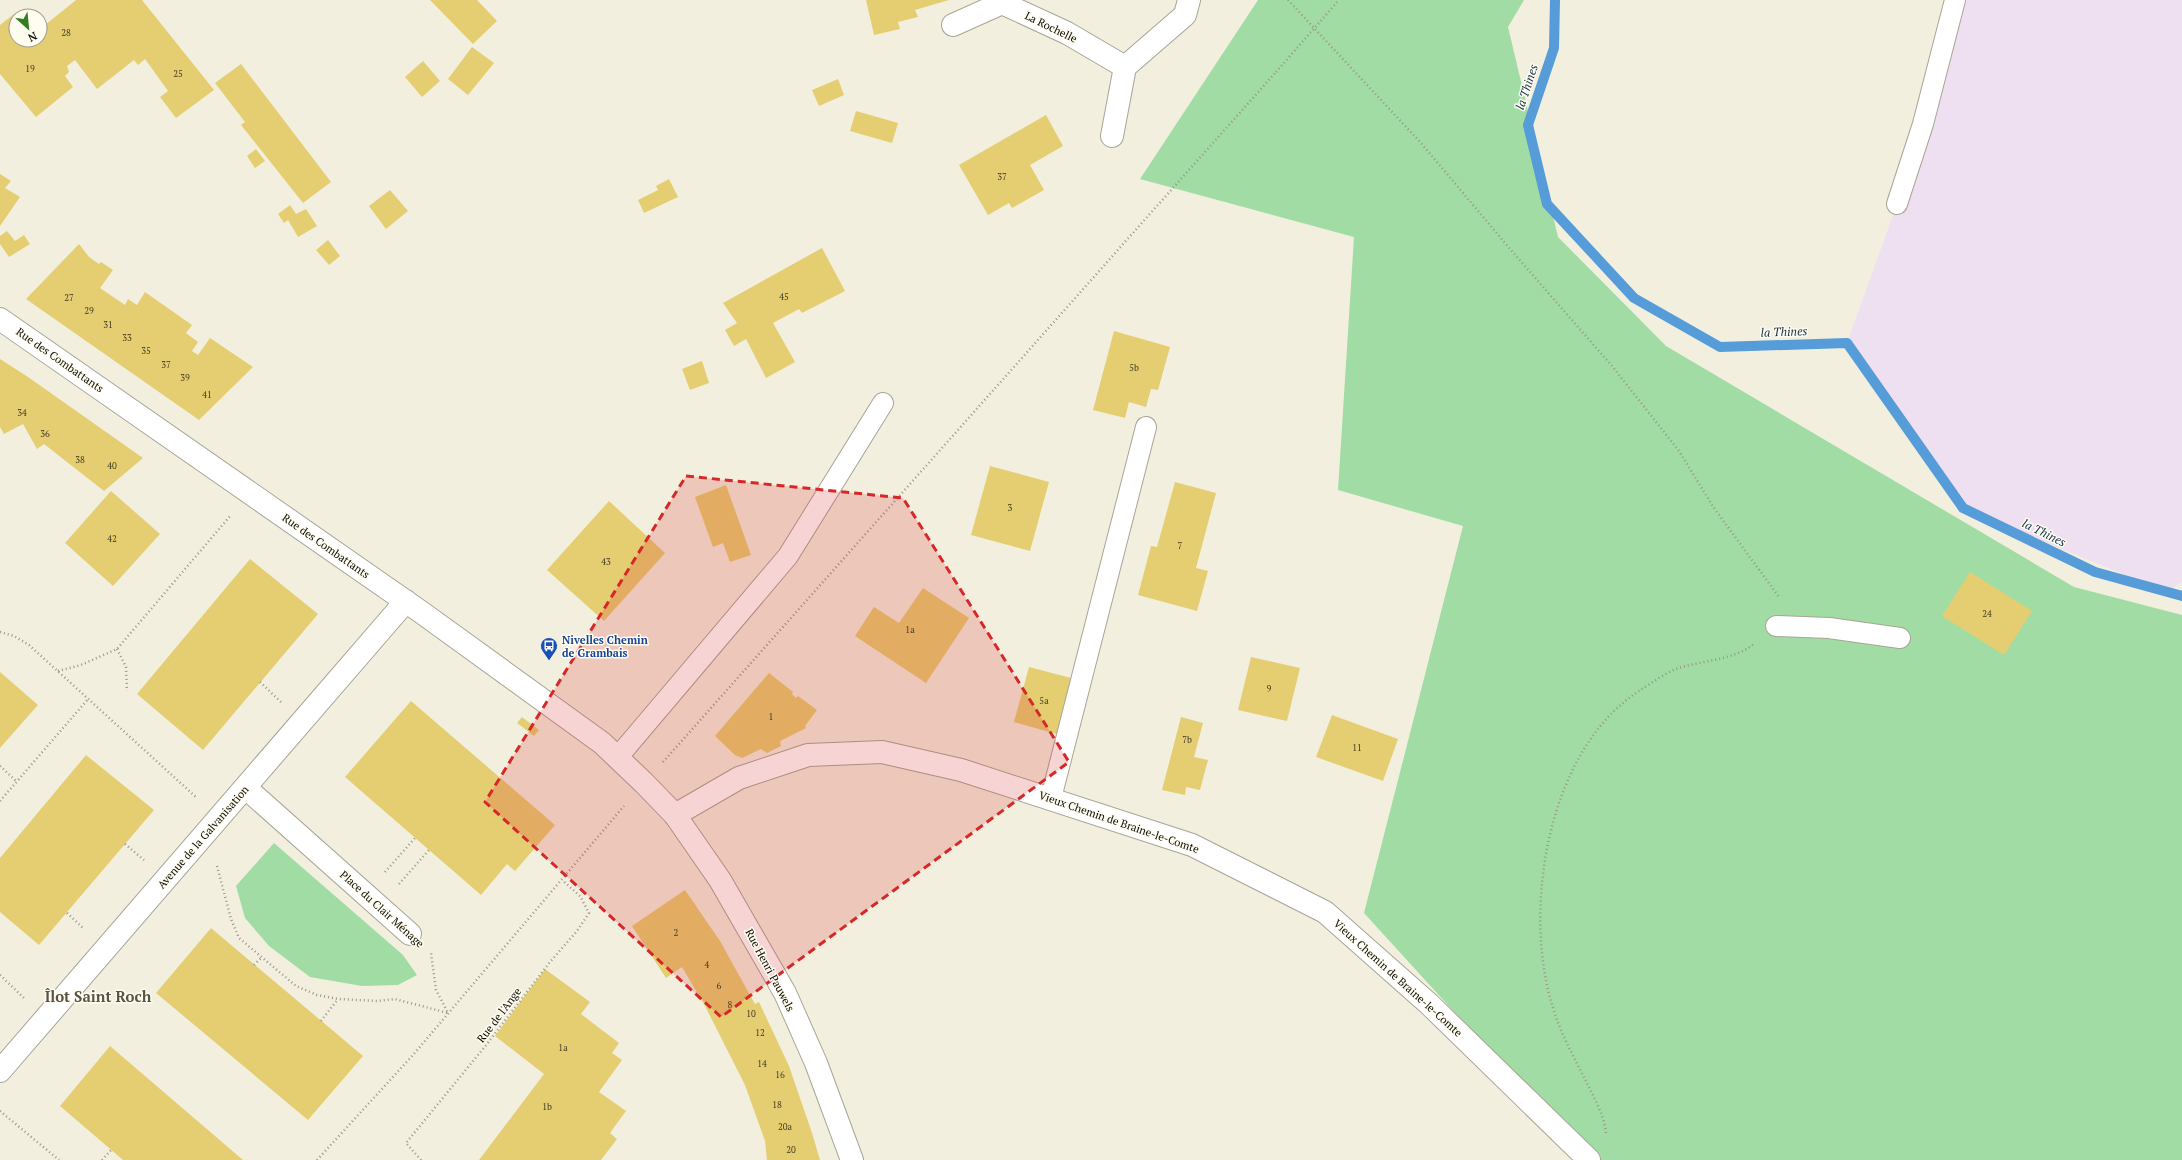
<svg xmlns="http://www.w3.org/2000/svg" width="2182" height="1160" viewBox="0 0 2182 1160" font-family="'PT Serif',serif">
	<rect width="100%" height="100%" fill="#f2efdf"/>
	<path fill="#eedff1" d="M1953,0H2182V582L2166,592L1963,508L1847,343L1897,204Z"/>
	<path fill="#a0dca4" d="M1258,0H1524L1508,27L1558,237L1666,346L2074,587L2182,615V1160H1589L1364,913L1463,526L1338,490L1354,237L1140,179Z
		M274,843L403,955L417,975L398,985L362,986L310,977L269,946L245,918L236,886Z"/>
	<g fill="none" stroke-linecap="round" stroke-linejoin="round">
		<path stroke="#559cd9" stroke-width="10" d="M1555,0L1554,48L1528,125L1547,204L1634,298L1720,347L1847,343L1963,508L2095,572L2182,596"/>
	</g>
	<path fill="#e5ce72" d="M76,0H142L214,90L176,118L160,97L168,91L145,59L138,65L134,60L97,89L75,60L67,66L69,72L65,76L73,87L36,117L0,74V25L14,14L16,16V40H40V29Z
		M430,0H477L497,21L473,44Z
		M866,0H949L915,10L918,17L898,22L900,29L874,35Z
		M472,47L494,63L468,95L448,79Z
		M423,61L440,81L422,97L405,77Z
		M241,64L331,182L303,203L241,125L245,122L215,83Z
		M838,79L844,95L819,106L812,90Z
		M856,111L898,123L892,143L850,131Z
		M1046,115L1063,146L1030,165L1044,190L1012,208L1009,203L988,215L959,165Z
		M256,149L265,161L255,168L247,156Z
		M0,174L11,181L5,188L20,197L0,226Z
		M669,179L678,197L644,213L638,200L658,190L656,186Z
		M390,190L408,211L386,229L369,206Z
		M290,205L296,214L306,209L317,226L298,237L288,220L284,223L278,214Z
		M7,231L15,241L24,235L30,244L9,257L0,244V236Z
		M328,240L340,256L329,265L316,250Z
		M79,244L89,257L99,264L101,262L113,270L100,288L125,305L128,299L137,305L145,292L192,325L186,333L198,342L192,351L198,355L210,338L253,367L199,420L26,299Z
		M822,248L845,291L802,313L799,309L773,323L795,362L766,378L746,339L734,346L725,330L737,323L723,303Z
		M1114,331L1170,347L1158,390L1151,389L1146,407L1129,402L1125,418L1093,410Z
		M0,359L28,377L143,458L104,491L44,444L37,449L23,424L4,434L0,427Z
		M702,361L709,383L690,390L682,369Z
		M990,466L1049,482L1030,551L971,535Z
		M1175,482L1216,493L1196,568L1208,571L1197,611L1138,595L1151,546L1157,547Z
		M726,485L751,555L730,562L723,543L713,547L695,497Z
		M111,491L160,534L113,586L65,543Z
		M609,501L665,553L604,621L547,570Z
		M250,559L318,614L203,750L137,694Z
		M1970,572L2032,611L2004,655L1942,616Z
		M923,588L969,618L926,683L855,636L874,607L899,623Z
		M1251,657L1300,668L1287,721L1238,710Z
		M1029,667L1075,679L1060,735L1014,722Z
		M0,672L38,705L0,748Z
		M769,673L793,692L792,694L796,698L798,696L817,710L805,726L806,728L780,741L781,746L767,753L761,749L742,758L735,755L715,736Z
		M411,701L555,825L515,871L507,864L481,895L345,777Z
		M1332,715L1398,739L1383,781L1316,757Z
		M522,717L539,730L534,736L517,723Z
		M1181,717L1203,723L1194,757L1208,760L1200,790L1186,787L1185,795L1162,790Z
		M86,755L154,810L39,945L0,912V858Z
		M685,890L720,941L755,1004L759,1002L789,1066L812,1133L820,1160H767L765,1141L745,1085L705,1006L682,967L666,978L632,926Z
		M211,928L363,1056L308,1120L156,993Z
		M545,969L590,1002L581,1014L619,1043L612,1053L622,1060L599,1092L626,1111L610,1133L617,1139L601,1160H479L544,1074L495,1036Z
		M110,1046L243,1160H123L60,1106Z"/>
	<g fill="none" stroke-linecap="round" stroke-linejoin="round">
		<defs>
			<path id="lane" d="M1897,204L1923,124L1955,0
				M1776,626L1829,628L1900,638
				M617,758L788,556L883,403
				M1051,798L1146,427"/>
			<path id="street" d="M953,25L1002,3L1067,33L1125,67L1185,15L1189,0
				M1112,136L1125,67
				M246,788L410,934
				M675,815L739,778L808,755L882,752L961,770L1192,845L1325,912L1429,1004L1589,1160"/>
			<path id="secondary" d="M0,319L421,612L602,743L644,783L675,815L720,880L785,993L816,1063L852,1160
				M0,1071L406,601"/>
		</defs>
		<use href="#lane" stroke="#a8a596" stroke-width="22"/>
		<use href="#street" stroke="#a8a596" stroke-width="24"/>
		<use href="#secondary" stroke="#a8a596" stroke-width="24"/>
		<path stroke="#98968b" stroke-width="2.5" stroke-dasharray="1 3" stroke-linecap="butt" d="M1288,0L1421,143L1510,249L1612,366L1679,451L1714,508L1779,597
			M0,632L14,636L29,645L197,798
			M117,649L126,667L127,691
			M58,671L81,665L117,649L231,515
			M260,682L281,702
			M663,762L1276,72
			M0,766L17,782
			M0,801L89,698
			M125,844L144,860
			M217,866L231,919L239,938L296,986L317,995L338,999L378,1001L395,999L448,1013L436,990L431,953
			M385,872L415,838
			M399,884L429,850
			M67,913L84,929
			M254,965L261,958
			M0,975L24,998
			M321,1021L338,999
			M0,1111L59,1160
			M1606,1133C1604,1114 1593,1096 1585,1079C1572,1054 1558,1028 1551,1001C1523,904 1549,749 1639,691C1650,684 1669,670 1682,667C1706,660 1733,660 1754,644
			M102,1160L111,1150
			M317,1160L413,1055L624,806
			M421,1160L406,1143L487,1044L550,962L577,931L589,913L580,896L562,880"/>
		<use href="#lane" stroke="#fff" stroke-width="20"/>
		<use href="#street" stroke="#fff" stroke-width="22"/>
		<use href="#secondary" stroke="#fff" stroke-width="22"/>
		<path stroke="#98968b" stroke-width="2.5" stroke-dasharray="1 3" stroke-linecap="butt" d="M1276,72L1339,0"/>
	</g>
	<path fill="#d62828" fill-opacity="0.2" stroke="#d62828" stroke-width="3" stroke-dasharray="8 5" stroke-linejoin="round" d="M686,476L903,498L1069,762L721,1017L485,802Z"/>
	<defs>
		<symbol id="bus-pin" viewBox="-11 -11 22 30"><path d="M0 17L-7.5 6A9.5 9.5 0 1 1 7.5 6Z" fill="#1a4fb4" stroke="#fffcf0"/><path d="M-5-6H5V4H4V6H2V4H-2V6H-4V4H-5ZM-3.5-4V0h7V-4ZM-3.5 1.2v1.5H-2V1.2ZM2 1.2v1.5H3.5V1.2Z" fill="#fff"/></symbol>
	</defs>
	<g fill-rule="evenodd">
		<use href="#bus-pin" x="539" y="636" width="20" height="27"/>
	</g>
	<g text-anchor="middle" stroke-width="3" stroke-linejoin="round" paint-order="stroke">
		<g font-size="9" fill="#433c22">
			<text x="66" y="36">28</text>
			<text x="30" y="72">19</text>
			<text x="178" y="77">25</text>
			<text x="1002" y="180">37</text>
			<text x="784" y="300">45</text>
			<text x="69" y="301">27</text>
			<text x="89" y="314">29</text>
			<text x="108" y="328">31</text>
			<text x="127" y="341">33</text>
			<text x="146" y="354">35</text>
			<text x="166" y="368">37</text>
			<text x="1134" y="371">5b</text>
			<text x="185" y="381">39</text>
			<text x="207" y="398">41</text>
			<text x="22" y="416">34</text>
			<text x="45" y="437">36</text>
			<text x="80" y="463">38</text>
			<text x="112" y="469">40</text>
			<text x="1010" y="511">3</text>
			<text x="112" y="542">42</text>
			<text x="1180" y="549">7</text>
			<text x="606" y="565">43</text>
			<text x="1987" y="617">24</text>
			<text x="910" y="633">1a</text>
			<text x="1269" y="692">9</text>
			<text x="1044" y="704">5a</text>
			<text x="771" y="720">1</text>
			<text x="1187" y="743">7b</text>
			<text x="1357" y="751">11</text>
			<text x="676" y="936">2</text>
			<text x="707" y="968">4</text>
			<text x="719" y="989">6</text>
			<text x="730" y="1008">8</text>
			<text x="751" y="1017">10</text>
			<text x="760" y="1036">12</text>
			<text x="563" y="1051">1a</text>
			<text x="762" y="1067">14</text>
			<text x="780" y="1078">16</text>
			<text x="777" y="1108">18</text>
			<text x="547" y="1110">1b</text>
			<text x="785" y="1130">20a</text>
			<text x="791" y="1153">20</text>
		</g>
		<g font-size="11" fill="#0d0c07" stroke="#fffcf0">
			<text transform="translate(1051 27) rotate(26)" y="4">La Rochelle</text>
			<text transform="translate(60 360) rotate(35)" y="4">Rue des Combattants</text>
			<text transform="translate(326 546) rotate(35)" y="4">Rue des Combattants</text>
			<text transform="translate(1119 822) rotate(19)" y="4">Vieux Chemin de Braine-le-Comte</text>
			<text transform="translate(203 837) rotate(-49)" y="4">Avenue de la Galvanisation</text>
			<text transform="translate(382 909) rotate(42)" y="4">Place du Clair Ménage</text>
			<text transform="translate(770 970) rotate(62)" y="4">Rue Henri Pauwels</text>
			<text transform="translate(1398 978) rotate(42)" y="4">Vieux Chemin de Braine-le-Comte</text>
			<text transform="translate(499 1015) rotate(-53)" y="4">Rue de l'Ange</text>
		</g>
		<g font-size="11" font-weight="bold" fill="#164399" stroke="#fffcf0" text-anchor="start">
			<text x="562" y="644">Nivelles Chemin<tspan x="562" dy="13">de Grambais</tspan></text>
		</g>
		<g font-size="12" font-style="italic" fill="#123049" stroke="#fffcf0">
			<text transform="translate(1527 87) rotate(-72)" y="4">la Thines</text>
			<text transform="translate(1784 332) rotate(-2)" y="4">la Thines</text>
			<text transform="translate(2044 533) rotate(26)" y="4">la Thines</text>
		</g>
		<g font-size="15" font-weight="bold" fill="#585548" stroke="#fffcf0">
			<text x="98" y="1002">Îlot Saint Roch</text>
		</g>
	</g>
	<g transform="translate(28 28) rotate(153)"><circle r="19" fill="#fffcf0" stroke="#9e9c93"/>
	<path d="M0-3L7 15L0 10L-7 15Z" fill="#357d22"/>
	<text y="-6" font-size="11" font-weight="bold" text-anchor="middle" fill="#0d0c07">N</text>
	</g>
</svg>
